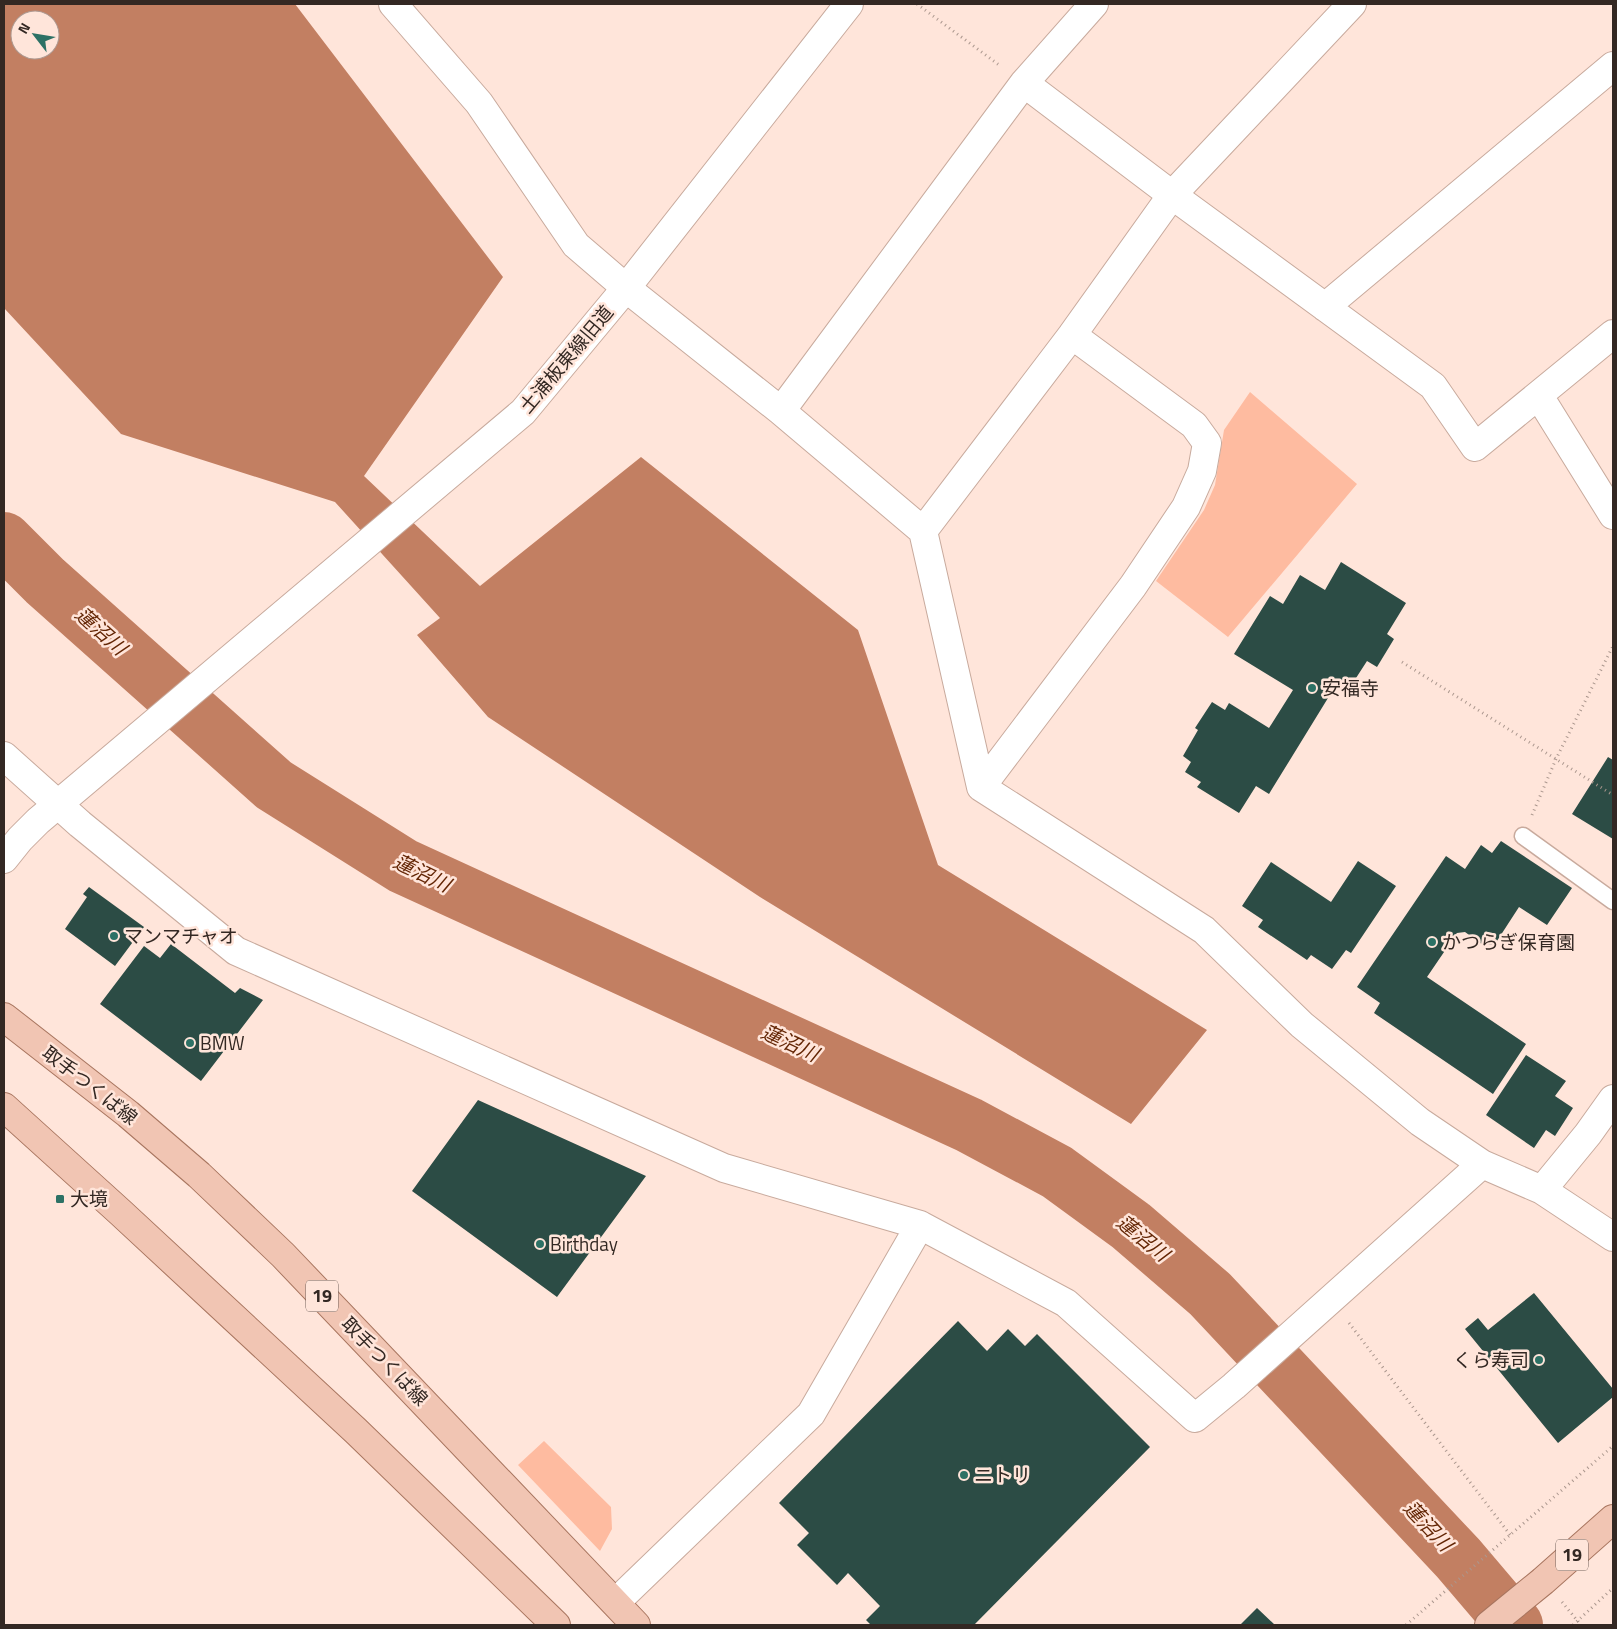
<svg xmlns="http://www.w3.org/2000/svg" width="1617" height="1629" viewBox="0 0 1617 1629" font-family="'Titillium Web','Noto Sans JP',sans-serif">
	<rect width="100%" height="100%" fill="#ffe5da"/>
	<path fill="#febba0" d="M1250,392L1357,484L1228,637L1156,581L1204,510L1215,485L1224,430Z
		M544,1441L611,1507L612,1529L600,1551L518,1465Z"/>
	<path fill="#c27f62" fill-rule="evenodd" d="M4,4H295L503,277L364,476L480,586L641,457L858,630L938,865L1207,1030L1131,1124L760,897L488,717L417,635L440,618L335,502L121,434L4,308ZM20,20H50V50H20Z"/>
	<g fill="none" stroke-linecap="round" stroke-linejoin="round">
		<path stroke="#c27f62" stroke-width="56" d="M4,540L45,581L274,785L403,866L969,1125L1057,1172L1131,1226L1210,1294L1458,1558L1515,1625"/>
	</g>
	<path fill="#2c4c45" d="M1341,562L1406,603L1387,634L1394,639L1377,667L1367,661L1347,692L1336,685L1269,794L1256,786L1239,813L1197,787L1201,782L1185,772L1191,762L1183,756L1198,730L1195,728L1212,702L1225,710L1229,703L1269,728L1293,690L1234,654L1270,596L1283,604L1300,575L1325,590Z
		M1608,757L1613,760V839L1572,814Z
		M1501,841L1572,888L1547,925L1519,907L1495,944L1483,945L1465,932L1457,933L1427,977L1526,1044L1493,1094L1374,1013L1380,1003L1357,987L1446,856L1465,869L1481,845L1492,853Z
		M1358,861L1396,886L1351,953L1346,950L1332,969L1311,955L1307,960L1258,927L1263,920L1242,906L1271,862L1331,902Z
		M89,887L144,927L115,966L65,929L87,897L83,894Z
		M171,944L235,993L240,988L263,1000L201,1081L100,1004L144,946L160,958Z
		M1526,1055L1566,1081L1555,1096L1573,1108L1555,1136L1546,1130L1534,1148L1486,1115Z
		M478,1100L646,1176L557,1297L412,1191Z
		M1534,1293L1613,1389V1397L1558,1443L1465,1329L1478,1318L1488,1330Z
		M958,1321L987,1351L1008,1329L1025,1346L1037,1334L1150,1447L974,1625H871L866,1620L880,1606L848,1573L837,1585L797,1545L809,1533L779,1503Z
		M1257,1608L1275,1625H1240Z"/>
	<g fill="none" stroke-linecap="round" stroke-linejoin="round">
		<defs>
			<path id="service" d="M1523,836L1613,901"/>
			<path id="minor" d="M393,4L479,103L576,245L626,288L781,411L923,531L981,787L1204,930L1302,1025L1420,1122L1482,1164L1542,1190L1588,1134L1613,1099
				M1024,83L1172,195L1433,386L1475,447L1613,334
				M1325,307L1613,66
				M1539,396L1613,515
				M781,411L1024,83L1094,4
				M923,531L1072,335L1172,195L1352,4
				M4,756L80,824L236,951L724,1168L920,1225L1066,1303L1195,1418L1234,1386L1482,1164
				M981,787L1133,586L1186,507L1202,471L1207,443L1194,425L1072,335
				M1542,1190L1613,1237
				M616,1602L811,1414L920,1225"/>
			<path id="tertiary" d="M4,859L20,839L38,821L523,412L626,288L849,4"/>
			<path id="primary" d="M4,1017L128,1114L199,1175L283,1255L636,1625
				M4,1107L120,1212L356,1431L556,1625
				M1489,1625L1543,1581L1613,1519"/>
		</defs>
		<use href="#service" stroke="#c8aa9d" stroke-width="19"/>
		<use href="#minor" stroke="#c8aa9d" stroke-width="30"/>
		<use href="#tertiary" stroke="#c8aa9d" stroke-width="30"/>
		<use href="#primary" stroke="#a8755f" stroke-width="30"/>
		<path stroke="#ab978e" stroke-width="3" stroke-dasharray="1 4" stroke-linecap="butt" d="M917,4L999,65
			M1402,662L1613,795
			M1532,815L1556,759L1613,646
			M1349,1323L1511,1536
			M1562,1602L1581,1625
			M1406,1625L1613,1446
			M1573,1625L1613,1588"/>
		<use href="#service" stroke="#fff" stroke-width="16"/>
		<use href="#minor" stroke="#fff" stroke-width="28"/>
		<use href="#tertiary" stroke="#fff" stroke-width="28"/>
		<use href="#primary" stroke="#f1c5b3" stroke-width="28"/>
	</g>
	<g fill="#2d7165" stroke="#ffe5da" stroke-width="2">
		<circle cx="1312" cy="688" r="5"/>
		<circle cx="114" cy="936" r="5"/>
		<circle cx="1432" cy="942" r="5"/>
		<circle cx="190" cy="1043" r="5"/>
		<rect x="55" y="1194" width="10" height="10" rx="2.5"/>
		<circle cx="540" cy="1244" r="5"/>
		<circle cx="1539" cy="1360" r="5"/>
		<circle cx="964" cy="1475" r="5"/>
	</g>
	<g text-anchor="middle" stroke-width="5" stroke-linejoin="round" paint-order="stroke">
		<g fill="#ffe5da" stroke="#70615a" stroke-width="1">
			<rect x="306" y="1280.5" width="32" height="31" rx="4"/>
			<rect x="1556" y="1539.5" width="32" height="31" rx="4"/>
		</g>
		<g font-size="18" font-weight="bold" fill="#332823">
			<text x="322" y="1302">19</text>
			<text x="1572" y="1561">19</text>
		</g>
		<g font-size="19" fill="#332823" stroke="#ffe5da">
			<text transform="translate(566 359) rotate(-50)" y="7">土浦板東線旧道</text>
			<text transform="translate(90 1085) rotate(38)" y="7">取手つくば線</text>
			<text transform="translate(385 1361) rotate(46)" y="7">取手つくば線</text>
		</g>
		<g font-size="19" fill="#332823" stroke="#ffe5da" text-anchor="start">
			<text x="1322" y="695">安福寺</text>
			<text x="124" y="943">マンマチャオ</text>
			<text x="1442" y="949">かつらぎ保育園</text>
			<text x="200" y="1050">BMW</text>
			<text x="70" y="1206">大境</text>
			<text x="550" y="1251">Birthday</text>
			<text x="1529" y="1367" text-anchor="end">くら寿司</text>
			<text x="974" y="1482">ニトリ</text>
		</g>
		<g font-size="20" font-style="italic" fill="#642605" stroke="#ffe5da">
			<text transform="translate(101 631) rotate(42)" y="7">蓮沼川</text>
			<text transform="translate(422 873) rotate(26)" y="7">蓮沼川</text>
			<text transform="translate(790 1043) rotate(25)" y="7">蓮沼川</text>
			<text transform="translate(1143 1238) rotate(39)" y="7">蓮沼川</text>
			<text transform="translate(1428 1526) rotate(47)" y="7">蓮沼川</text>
		</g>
	</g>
	<rect width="1617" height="1629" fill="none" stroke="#332823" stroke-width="10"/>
	<g transform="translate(35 35) rotate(301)"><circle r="24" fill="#ffe5da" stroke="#ad9991"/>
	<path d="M0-4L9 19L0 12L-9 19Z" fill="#2d7165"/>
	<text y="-8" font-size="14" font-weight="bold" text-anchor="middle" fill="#332823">N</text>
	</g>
</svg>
